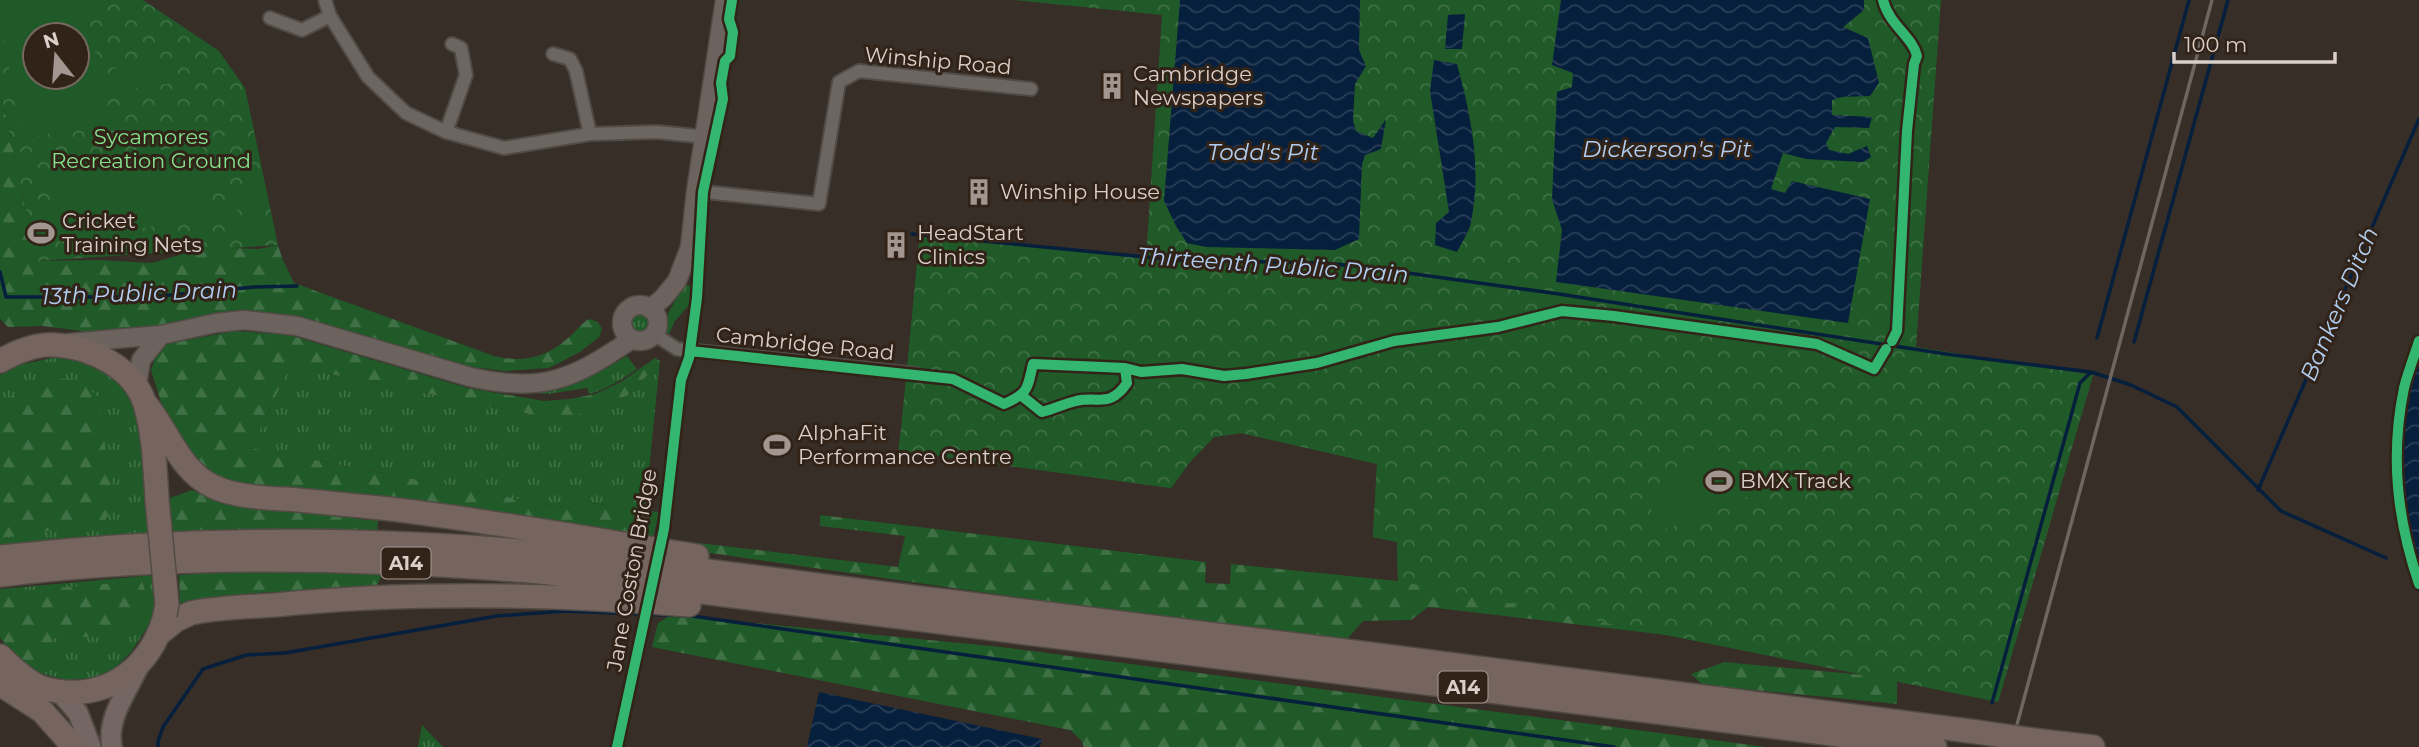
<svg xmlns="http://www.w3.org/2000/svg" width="2419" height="747" viewBox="0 0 2419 747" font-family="Montserrat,sans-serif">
	<defs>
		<pattern id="grass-tufts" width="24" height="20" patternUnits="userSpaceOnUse" patternTransform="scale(1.75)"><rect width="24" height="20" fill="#205a28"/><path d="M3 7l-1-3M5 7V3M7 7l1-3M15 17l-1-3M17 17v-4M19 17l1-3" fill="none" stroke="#407146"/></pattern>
		<pattern id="forest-firs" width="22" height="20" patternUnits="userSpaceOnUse" patternTransform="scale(1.75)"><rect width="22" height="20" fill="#205a28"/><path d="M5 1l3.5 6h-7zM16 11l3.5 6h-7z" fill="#407146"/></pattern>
		<pattern id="park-crowns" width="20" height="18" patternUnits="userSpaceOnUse" patternTransform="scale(1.75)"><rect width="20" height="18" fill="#205a28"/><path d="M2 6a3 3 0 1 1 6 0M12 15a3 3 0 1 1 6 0" fill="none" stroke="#407146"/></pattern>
		<pattern id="water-waves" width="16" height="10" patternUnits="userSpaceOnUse" patternTransform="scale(1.75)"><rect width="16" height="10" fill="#061f3c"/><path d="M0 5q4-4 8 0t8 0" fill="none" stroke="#2a3e57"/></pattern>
	</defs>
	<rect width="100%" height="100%" fill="#362e27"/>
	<path fill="url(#grass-tufts)" d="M684,284L691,286L689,305L675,321L667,338L663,323Z
		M628 323a11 11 0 1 1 22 0a11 11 0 1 1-22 0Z
		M627,356L637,369C622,380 607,389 589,394L587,388L547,394L524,392L574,384L596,374Z
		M52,358C71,359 88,359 104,368C150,393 146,488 148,533L0,546V375L19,365Z
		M660,361L645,510L575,501L570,509L251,448L290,366L535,415H572L598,409L630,394Z
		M156,575L158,600L155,616L131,652L114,669L93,678L67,680L40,673L25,664L0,638V589Z
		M422,725L443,747H418Z"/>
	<path fill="url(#forest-firs)" d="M0,89L37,261L99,260L152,263L207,247L259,249L278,245L282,258L294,283L494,356C522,363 546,358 568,338C576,332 580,324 589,319L598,322L602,329L599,337L580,352L549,368L505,371L471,367L312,320L267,313H226L195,317L149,330L104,334L43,326L8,327L0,319Z
		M1929,94L1916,347L2093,375L1998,702L2016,593L1786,649L1428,607L1411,620L1363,621L1343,644L689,550L691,542L898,567L905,536L820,526V515L1206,562L1205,583L1230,584L1231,564L1398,581L1397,542L1373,537L1377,464L1241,433L1214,437L1189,463L1171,488L898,451L901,431L1178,425L1901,434Z
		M235,331L289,335L468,388L544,401L570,399L595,394L621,382L655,358L660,361L630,394L598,409L573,415H535L290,366L251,448L570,509L575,501L659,512L652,543L233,483L199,467L167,421L151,370L156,355L166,344Z
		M47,377L81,381L97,396L114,501L104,523L0,538L2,447C0,398 7,393 47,377Z
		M192,490L225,504L378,521L377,536L172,539L167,499Z
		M280,569L382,574L375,590C311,592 243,589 180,603L179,575Z
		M142,581L151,608L117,636L53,638L40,673C0,649 0,645 0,599L7,592Z
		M671,615L1001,647L1766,747H1084L1081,740L1070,730L652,647L658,623Z
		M1724,662L1897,678V704L1703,685L1691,674Z"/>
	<path fill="url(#park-crowns)" fill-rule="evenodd" d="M0,0H143L219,51L245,88L278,245L37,261L0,89ZM35,35H77V77H35Z
		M1013,0H1941L1916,347L2093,375L1998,702L1398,581L1397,542L1373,537L1377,464L1241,433L1214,437L1189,463L1171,488L899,450L920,232L1146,258L1162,15Z"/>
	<path fill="#205a28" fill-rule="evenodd" d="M0,0H84L110,120L25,139L0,24ZM35,35H77V77H35Z
		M169,60L173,83L115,91L112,69Z
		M202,143L214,216L60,242L48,169Z
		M260,188L269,238L247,241L238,193Z
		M233,193L243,238L235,240L226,195Z
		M47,217L54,246L34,249L28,221Z
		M1700,436L1767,484C1734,507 1698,518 1660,531L1648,521L1651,510L1662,492L1680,477Z"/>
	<path fill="url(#water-waves)" d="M1180,0H1360L1359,50L1366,66L1355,84L1353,121L1356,131L1373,138L1386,119L1381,149L1365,155L1362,164L1359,239L1335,250L1206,247L1187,243L1176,226L1164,201Z
		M1561,0H1864V10L1843,27L1868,38L1879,83L1870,96L1842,97L1832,100V115L1872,117L1869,128L1835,127L1826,143L1829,150L1848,154L1867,146L1871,157L1863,162L1806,159L1783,153L1771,189L1785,193L1792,181L1870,199L1848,323L1556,282L1562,230L1552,199L1557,92L1572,87L1573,73L1552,65Z
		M1465,14L1462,49H1445L1448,15Z
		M1434,60L1457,64C1471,116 1482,167 1471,222C1469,232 1462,242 1457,252L1435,245L1436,223L1449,212L1430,91Z
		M2419,355V580C2392,509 2399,427 2419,355Z
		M819,692L1042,739L1040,747H807Z"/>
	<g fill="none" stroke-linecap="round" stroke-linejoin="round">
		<path stroke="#061f3c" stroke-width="3.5" d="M912,234L1176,260L1323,263L1365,267L1559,294L1946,354L2091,372L2131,385L2177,407L2281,511L2386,558
			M0,272L6,297H150L254,287L297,286
			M2097,338L2189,0
			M2134,342L2228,0
			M2258,490L2419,119
			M1992,703L2080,383L2091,372
			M158,747V741L163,727L203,669L246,655L285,653L497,616L565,611L692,616L1614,747"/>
		<defs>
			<path id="street" d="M325,0L330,16L368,77L406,113L446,132L504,148L590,134L657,132L705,137
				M270,18L302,30L330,16
				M553,54L570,59L576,71L590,134
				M446,132L466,75L461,48L452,44
				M696,191L819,204L839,82L859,71L1031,89
				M654,334L677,349L916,374"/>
			<path id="secondary" d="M622 323a18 18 0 1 1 36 0a18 18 0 1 1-36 0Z
				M650,309L663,298L677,281L690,247L696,191L725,0
				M69,343L161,335L216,323L244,320L297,326L470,377C543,393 572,380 632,339
				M137,385L141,360L161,335"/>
			<path id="primary" d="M59,691L78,713L91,747
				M112,747C106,718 128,691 139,665"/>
			<path id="highway" d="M0,361C16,352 36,343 56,345C91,347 134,368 145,404C154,434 155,468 157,499
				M145,403C168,430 179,471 214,487C239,498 271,498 298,500C337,504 376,507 414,512C508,524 603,541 697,556
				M0,557C155,540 313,537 469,547C629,558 787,582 946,601C1290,643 1633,688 1977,732
				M0,575C182,553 367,557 550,573L1935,747
				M160,633L176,620L191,613C219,607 247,607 275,605C413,591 551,594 689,605
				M0,656C11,667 24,679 38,686C46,690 56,691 64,692C113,696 150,665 164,619
				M0,684L42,711L74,747
				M2041,741L2093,747"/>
		</defs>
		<use href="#street" stroke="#524b45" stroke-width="16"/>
		<use href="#secondary" stroke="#524b45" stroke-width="21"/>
		<use href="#primary" stroke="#524b45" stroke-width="23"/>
		<use href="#highway" stroke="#524b45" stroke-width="26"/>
		<use href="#street" stroke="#6c6662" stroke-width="12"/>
		<use href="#secondary" stroke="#6c635e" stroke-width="18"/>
		<use href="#primary" stroke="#746763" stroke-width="19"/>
		<use href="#highway" stroke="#75655e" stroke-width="23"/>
		<path stroke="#6d6662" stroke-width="3.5" d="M2011,747L2212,0"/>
		<defs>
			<path id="highway-bridge" d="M157,499L167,604L165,615
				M1977,732L2041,741"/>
		</defs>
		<use href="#highway-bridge" stroke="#524b45" stroke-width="26" stroke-linecap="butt"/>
		<use href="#highway-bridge" stroke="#75655e" stroke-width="23"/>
		<defs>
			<path id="cycleway" d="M1883,0C1889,25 1913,37 1917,56L1914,64L1907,131L1897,331L1892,341
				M2419,341C2414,357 2408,372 2404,388C2390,456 2397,519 2419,584
				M690,351L953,379L1004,404C1029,393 1027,389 1033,364L1125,368L1141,372L1182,369L1224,376L1246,374L1317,363L1394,341L1498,327L1562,311L1614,316L1817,344L1874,369L1886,349
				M1022,396L1042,412C1053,409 1064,404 1076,401C1099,396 1110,408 1127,383L1125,368
				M617,747L664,529L681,380L689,358L697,298L703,192L723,99L721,83L725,61L730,56L733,32L729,19L732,0"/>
		</defs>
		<use href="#cycleway" stroke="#322318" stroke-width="15"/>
		<use href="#cycleway" stroke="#33b770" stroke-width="10"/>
	</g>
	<defs>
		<symbol id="building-bare" viewBox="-9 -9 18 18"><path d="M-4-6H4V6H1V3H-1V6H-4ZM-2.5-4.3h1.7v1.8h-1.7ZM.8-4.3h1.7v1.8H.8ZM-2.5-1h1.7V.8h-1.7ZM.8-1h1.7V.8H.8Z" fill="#a19790" stroke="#322318" stroke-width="2.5" paint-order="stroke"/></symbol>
		<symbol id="stadium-bare" viewBox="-9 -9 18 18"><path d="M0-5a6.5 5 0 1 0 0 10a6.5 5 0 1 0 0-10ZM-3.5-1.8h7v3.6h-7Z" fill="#a19790" stroke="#322318" stroke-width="2.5" paint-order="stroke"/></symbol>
	</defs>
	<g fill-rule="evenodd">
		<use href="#building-bare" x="1093" y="67" width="38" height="38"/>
		<use href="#building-bare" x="960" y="173" width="38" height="38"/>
		<use href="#stadium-bare" x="22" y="214" width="38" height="38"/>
		<use href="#building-bare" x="877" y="226" width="38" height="38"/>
		<use href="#stadium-bare" x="758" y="426" width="38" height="38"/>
		<use href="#stadium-bare" x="1700" y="462" width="38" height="38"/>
	</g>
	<g text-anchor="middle" stroke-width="6" stroke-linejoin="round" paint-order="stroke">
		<g fill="#322318" stroke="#a89c94" stroke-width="2">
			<rect x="381.5" y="547.5" width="49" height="31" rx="5"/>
			<rect x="1438.5" y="671.5" width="49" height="31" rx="5"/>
		</g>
		<g font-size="19" font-weight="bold" fill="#dad0c9">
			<text x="406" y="570">A14</text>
			<text x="1463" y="694">A14</text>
		</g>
		<g font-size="21" fill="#dad0c9" stroke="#322318">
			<text transform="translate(938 61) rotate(5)" y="7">Winship Road</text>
			<text transform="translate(805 344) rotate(6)" y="7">Cambridge Road</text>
			<text transform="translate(632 570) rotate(-80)" y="7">Jane Coston Bridge</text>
		</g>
		<g font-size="21" fill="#dad0c9" stroke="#322318" text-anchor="start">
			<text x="1133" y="81">Cambridge<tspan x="1133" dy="24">Newspapers</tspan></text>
			<text x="1000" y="199">Winship House</text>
			<text x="62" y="228">Cricket<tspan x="62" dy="24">Training Nets</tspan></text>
			<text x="917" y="240">HeadStart<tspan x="917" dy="24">Clinics</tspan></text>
			<text x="798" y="440">AlphaFit<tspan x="798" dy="24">Performance Centre</tspan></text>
			<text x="1740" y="488">BMX Track</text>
		</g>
		<g font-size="21" fill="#83e28c" stroke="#322318">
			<text x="151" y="144">Sycamores<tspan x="151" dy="24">Recreation Ground</tspan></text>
		</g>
		<g font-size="23" font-style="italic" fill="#b1cef2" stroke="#322318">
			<text x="1667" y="157">Dickerson's Pit</text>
			<text x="1263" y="160">Todd's Pit</text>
			<text transform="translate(1273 265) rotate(4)" y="8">Thirteenth Public Drain</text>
			<text transform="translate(139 293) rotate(-2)" y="8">13th Public Drain</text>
			<text transform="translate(2339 304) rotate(-67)" y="8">Bankers Ditch</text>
		</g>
	</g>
	<g transform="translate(56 56) rotate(343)"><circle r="33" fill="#322318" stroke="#75685f" stroke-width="2"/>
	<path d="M0-5L12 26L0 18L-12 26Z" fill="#a19790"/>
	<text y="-10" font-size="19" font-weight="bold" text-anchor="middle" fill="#dad0c9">N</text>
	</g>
	<path d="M2174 52v10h161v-10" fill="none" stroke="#dad0c9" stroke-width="3.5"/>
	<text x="2184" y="52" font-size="21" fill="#dad0c9" stroke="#322318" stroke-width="5" paint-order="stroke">100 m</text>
</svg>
